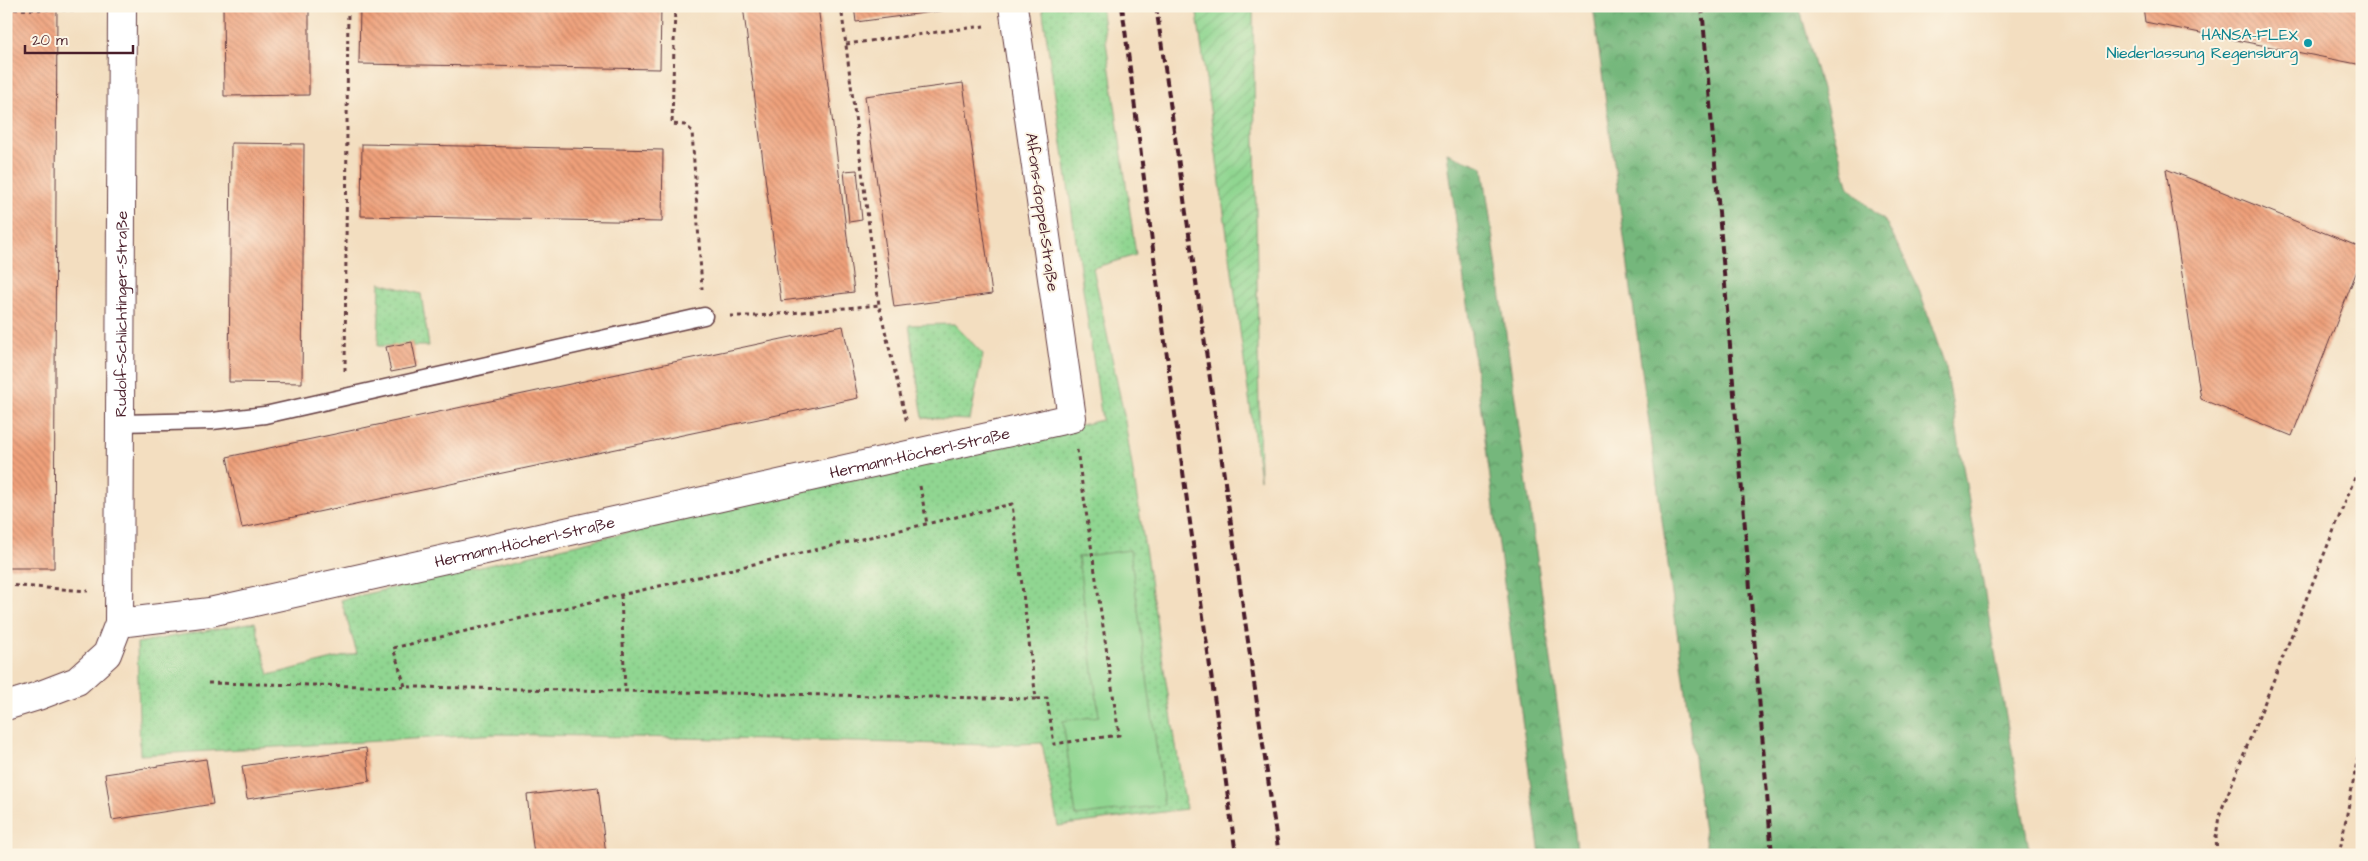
<svg xmlns="http://www.w3.org/2000/svg" width="2368" height="861" viewBox="0 0 2368 861" font-family="'Architects Daughter',sans-serif">
	<defs>
		<pattern id="forest-crowns" width="20" height="18" patternUnits="userSpaceOnUse" patternTransform="scale(1.25)"><rect width="20" height="18" fill="#74b77b"/><path d="M2 6a3 3 0 1 1 6 0M12 15a3 3 0 1 1 6 0" fill="none" stroke="#619465"/></pattern>
		<pattern id="park-dots" width="8" height="8" patternUnits="userSpaceOnUse" patternTransform="scale(1.25)"><rect width="8" height="8" fill="#90d691"/><path d="M2 2h.1M6 6h.1" fill="none" stroke="#7eb77d" stroke-width="1.8" stroke-linecap="round"/></pattern>
		<pattern id="garden-furrows" width="10" height="10" patternUnits="userSpaceOnUse" patternTransform="scale(1.25)"><rect width="10" height="10" fill="#90d691"/><path d="M-1 1l2-2M0 10L10 0M9 11l2-2" fill="none" stroke="#7eb77d"/></pattern>
		<pattern id="building-back-hatch" width="6" height="6" patternUnits="userSpaceOnUse" patternTransform="scale(1.25)"><rect width="6" height="6" fill="#efa07a"/><path d="M-1 5l2 2M0 0l6 6M5-1l2 2" fill="none" stroke="#c48264"/></pattern>
	</defs>
	<rect width="100%" height="100%" fill="#fcf5e5"/>
	<filter id="ink" filterUnits="userSpaceOnUse"><feTurbulence type="fractalNoise" baseFrequency=".02" numOctaves="2"/><feDisplacementMap in="SourceGraphic" scale="10" xChannelSelector="R" yChannelSelector="G"/><feConvolveMatrix kernelMatrix="1 2 1 2 8 2 1 2 1" color-interpolation-filters="sRGB"/></filter>
	<filter id="wash" filterUnits="userSpaceOnUse"><feTurbulence type="fractalNoise" baseFrequency=".0096" numOctaves="4" result="noise"/><feDisplacementMap in="SourceGraphic" scale="20" xChannelSelector="R" yChannelSelector="G"/><feGaussianBlur stdDeviation="1.12" result="paint"/><feColorMatrix in="noise" values="0 0 0 0 0 0 0 0 0 0 0 0 0 0 0 0 0 1.4 0 .05"/><feComposite in="paint" operator="in"/></filter>
	<g filter="url(#wash)">
		<rect width="100%" height="100%" fill="#f3dec0"/>
		<path fill="url(#forest-crowns)" stroke="#5f6b53" d="M1593,6H1799L1849,188L1887,224L1918,287L1946,368L2030,855H1707Z
			M1447,153L1483,167L1578,855H1540Z"/>
		<path fill="url(#park-dots)" stroke="#6d7a5e" d="M1042,6H1101L1136,255L1093,268L1124,415L1186,809L1058,826L1042,743L991,745L497,734L140,755L137,643L255,622L269,675L357,653L341,600L1102,420Z
			M380,283L421,294L429,346H378Z
			M954,324L983,354L970,420L923,418L909,325Z"/>
		<path fill="url(#garden-furrows)" stroke="#6d7a5e" d="M1196,6H1253L1260,479Z"/>
		<path fill="#90d691" stroke="#6d7a5e" d="M1130,550L1164,805L1076,816L1063,721L1099,716L1078,557Z"/>
		<g id="blocks">
			<path fill="url(#building-back-hatch)" d="M6,6H57L54,568H6Z
				M223,6H309V95L224,96Z
				M360,6H661L660,69L359,64Z
				M743,6H818L854,292L781,301Z
				M854,6H955V9L856,22Z
				M2143,6H2362V65L2145,22Z
				M963,83L992,294L894,307L865,96Z
				M231,143L304,144L302,383L229,382Z
				M362,144L663,150L662,222L361,216Z
				M2166,169L2362,248V258L2292,436L2201,399Z
				M857,170L862,220L849,222L844,171Z
				M843,326L858,398L242,528L227,457Z
				M412,342L417,367L391,372L386,347Z
				M366,748L370,781L247,799L242,766Z
				M206,759L213,804L112,820L105,774Z
				M598,787L606,855H534L527,795Z"/>
		</g>
	</g>
	<g filter="url(#ink)">
		<use href="#blocks" fill-opacity="0" stroke="#633c41" stroke-width="1"/>
		<g fill="none" stroke-linecap="round" stroke-linejoin="round">
			<defs>
				<path id="service" d="M120,423L212,421L265,415L704,316"/>
				<g id="minor">
					<path id="s1" d="M119,623L210,612L1072,418L1013,6"/>
					<path id="s2" d="M6,706L38,696L77,681L107,654L119,623L122,6"/>
				</g>
			</defs>
			<use href="#service" stroke="#633c41" stroke-width="19"/>
			<use href="#minor" stroke="#633c41" stroke-width="30"/>
			<path stroke="#633c41" stroke-width="3" stroke-dasharray="4 4" stroke-linecap="butt" d="M675,6L672,124L685,125L692,131L702,289
				M841,6L879,305L907,423
				M6,9L89,10
				M846,44L984,26
				M730,316H757L879,305
				M345,371L348,6
				M920,486L927,524
				M6,585L88,591
				M621,595L625,691
				M208,683L1036,699L1012,504L393,648L405,686
				M1036,699L1047,698L1054,744L1119,735L1077,450
				M2217,855L2216,837L2219,816L2362,460
				M2339,855L2362,736"/>
			<use href="#service" stroke="#fff" stroke-width="16"/>
			<use href="#minor" stroke="#fff" stroke-width="28"/>
			<path stroke="#4a1f2b" stroke-width="4" stroke-dasharray="8 4" stroke-linecap="butt" d="M1122,6L1162,320L1236,855
				M1156,6L1279,855
				M1702,6L1772,855"/>
		</g>
	</g>
	<circle fill="#0f9aa8" stroke="#fcf5e5" stroke-width="2" cx="2308" cy="43" r="5"/>
	<g text-anchor="middle" stroke-width="4" stroke-linejoin="round" paint-order="stroke">
		<g font-size="16" fill="#0d838f" stroke="#fcf5e5" text-anchor="end">
			<text x="2298" y="40">HANSA-FLEX<tspan x="2298" dy="18">Niederlassung Regensburg</tspan></text>
		</g>
		<g font-size="16" fill="#4a1f2b" stroke="#fcf5e5">
			<text transform="translate(1043 212) rotate(82)" y="6">Alfons-Goppel-Straße</text>
			<text dy="6" stroke="none"><textPath href="#s2" startOffset="458">Rudolf-Schlichtinger-Straße</textPath></text>
			<text dy="6" stroke="none"><textPath href="#s1" startOffset="819">Hermann-Höcherl-Straße</textPath></text>
			<text dy="6" stroke="none"><textPath href="#s1" startOffset="414">Hermann-Höcherl-Straße</textPath></text>
		</g>
	</g>
	<rect width="2368" height="861" fill="none" stroke="#fcf5e5" stroke-width="25"/>
	<path d="M25 45v8h108v-8" fill="none" stroke="#4a1f2b" stroke-width="2.5"/>
	<text x="32" y="45" font-size="15" fill="#4a1f2b" stroke="#fcf5e5" stroke-width="4" paint-order="stroke">20 m</text>
</svg>
